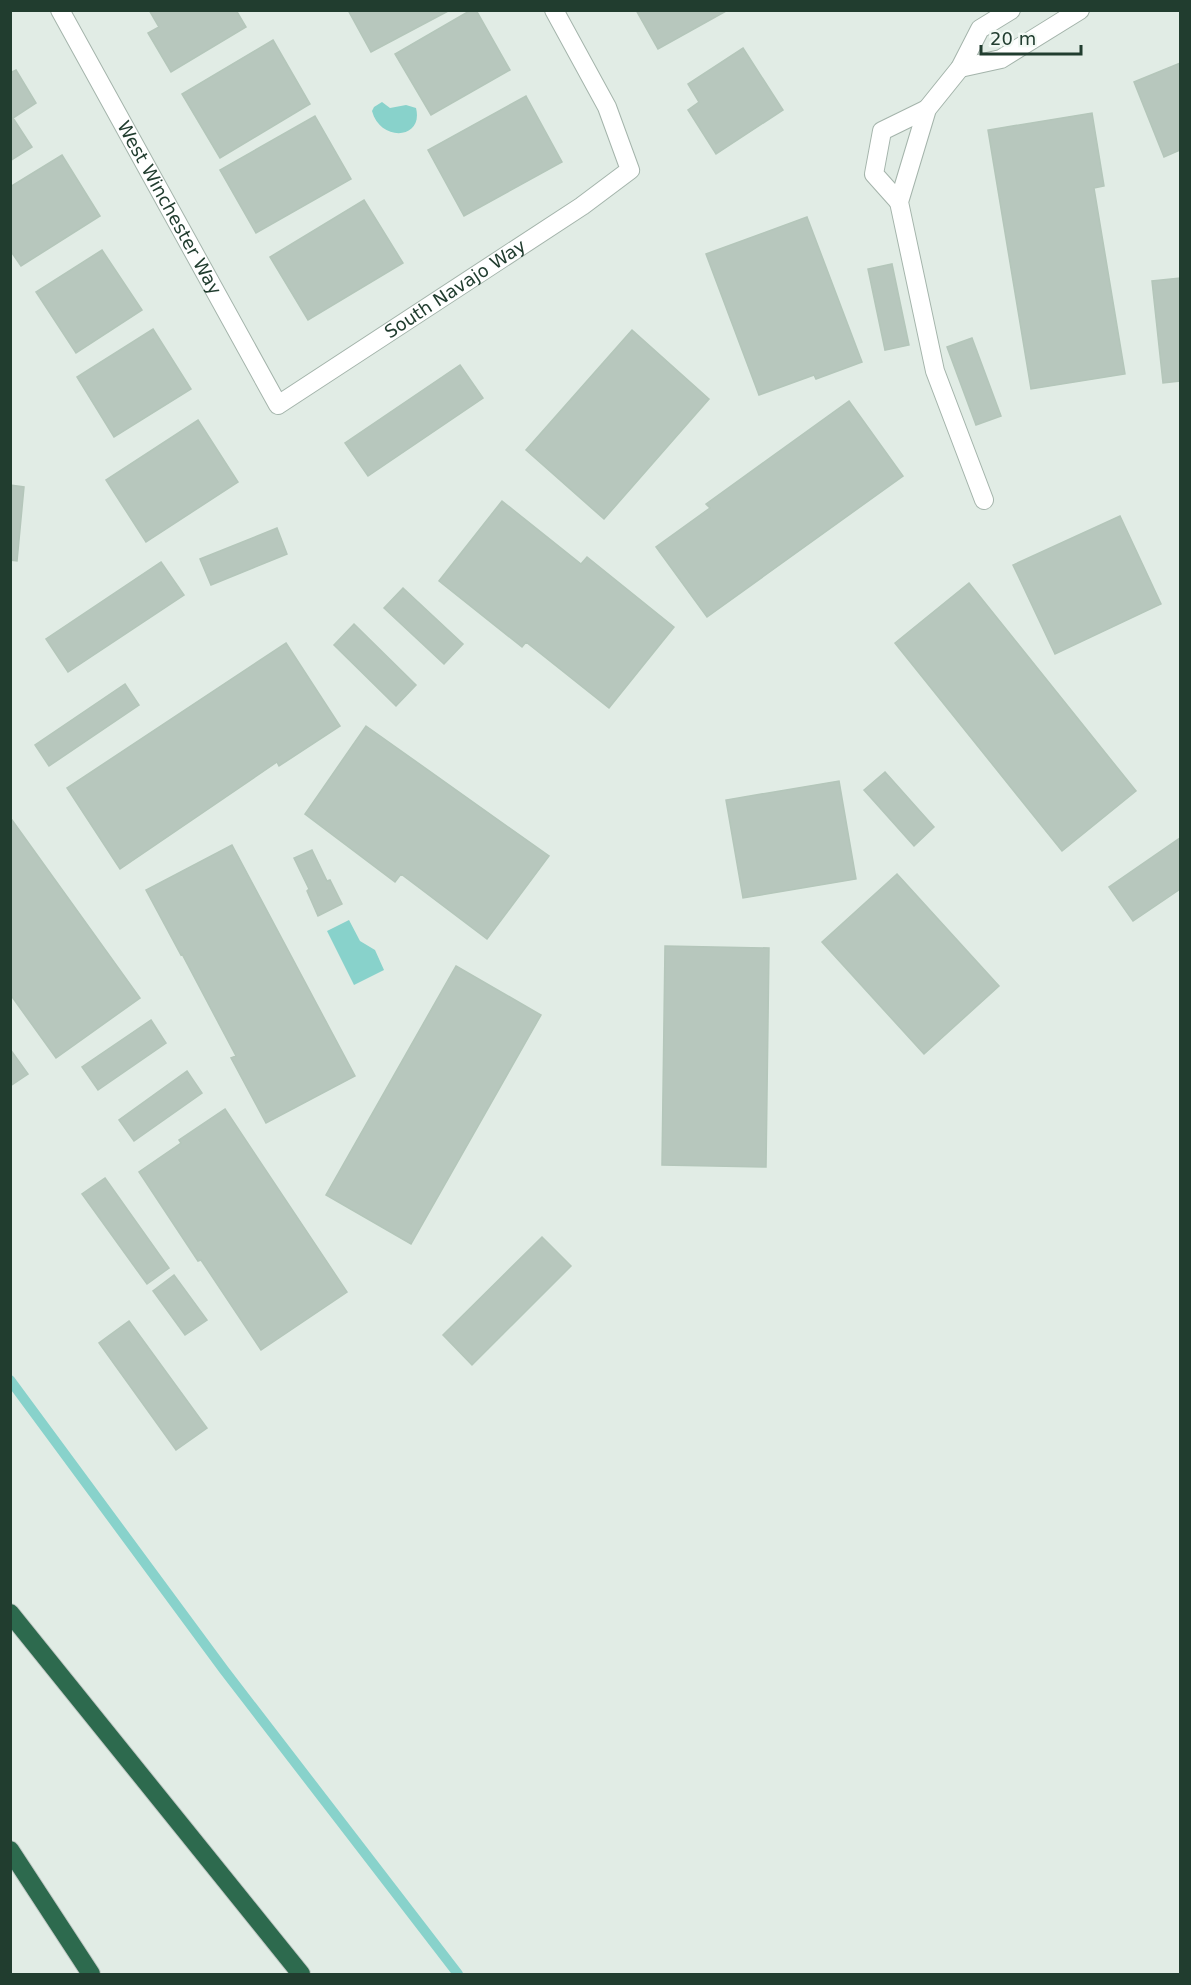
<svg xmlns="http://www.w3.org/2000/svg" width="1191" height="1985" viewBox="0 0 1191 1985" font-family="'DejaVu Sans',sans-serif">
	<rect width="100%" height="100%" fill="#e1ece5"/>
	<path fill="#88d2cb" d="M382,102L390,108L406,105L416,108C424,140 380,142 372,111L374,107Z
		M349,920L360,941L375,950L384,970L354,985L327,931Z"/>
	<g fill="none" stroke-linecap="round" stroke-linejoin="round">
		<path stroke="#88d2cb" stroke-width="10" d="M10,1380L224,1670L458,1974"/>
	</g>
	<path fill="#b7c7bd" stroke="#b4c6ba" stroke-width="1.5" d="M149,10H236L246,27L171,72L148,33L159,27Z
		M348,10H450L371,52Z
		M471,10H476L510,70L431,115L395,54Z
		M636,10H728L658,49Z
		M273,40L310,104L220,158L182,94Z
		M743,48L783,110L716,154L688,110L699,102L688,84Z
		M1180,63V150L1164,157L1134,82Z
		M16,70L36,103L13,118L32,147L10,161V73Z
		M526,96L562,162L464,216L428,150Z
		M1092,113L1104,186L1094,188L1125,374L1031,389L988,130Z
		M315,116L351,179L256,233L220,170Z
		M62,155L100,216L21,266L10,250V187Z
		M364,200L403,263L308,320L270,257Z
		M807,217L862,362L816,379L814,375L759,395L706,254Z
		M102,250L142,310L76,353L36,292Z
		M892,264L909,345L885,350L868,269Z
		M1180,278V381L1163,383L1152,281Z
		M153,329L191,389L114,437L77,377Z
		M632,330L709,399L604,519L526,450Z
		M972,338L1001,416L976,425L947,347Z
		M460,365L483,398L368,476L345,443Z
		M849,401L903,476L707,617L656,547L710,508L706,504Z
		M198,420L238,482L146,542L106,480Z
		M10,485L24,487L17,561L10,560Z
		M502,501L581,564L587,557L674,627L609,708L526,642L522,647L439,581Z
		M1120,516L1161,604L1055,654L1013,565Z
		M277,528L287,554L211,585L200,559Z
		M161,562L184,595L68,672L46,639Z
		M969,583L1136,791L1062,851L895,643Z
		M403,588L463,644L444,664L384,608Z
		M354,624L416,685L396,706L334,645Z
		M286,643L340,726L279,766L277,762L120,869L67,788Z
		M125,684L139,705L49,766L35,745Z
		M366,726L549,856L487,939L401,874L395,882L305,814Z
		M885,772L934,827L914,846L864,790Z
		M839,781L856,879L743,898L726,800Z
		M12,820L140,998L56,1058L10,994V821Z
		M1180,838V889L1133,921L1109,887Z
		M232,845L355,1076L266,1123L231,1058L236,1056L182,954L181,955L146,890Z
		M312,850L327,881L330,880L342,904L318,916L307,891L309,889L294,858Z
		M897,874L999,986L924,1054L822,942Z
		M665,946L769,948L766,1167L662,1165Z
		M456,966L541,1015L411,1244L326,1195Z
		M151,1020L166,1043L98,1090L82,1067Z
		M10,1049L28,1074L10,1086Z
		M187,1071L202,1093L134,1141L119,1120Z
		M225,1109L347,1292L261,1350L201,1260L198,1261L139,1172L181,1143L179,1140Z
		M105,1178L169,1268L147,1284L82,1194Z
		M542,1237L571,1266L472,1365L443,1335Z
		M174,1275L207,1320L185,1335L153,1291Z
		M129,1321L207,1428L176,1450L99,1343Z"/>
	<g fill="none" stroke-linecap="round" stroke-linejoin="round">
		<defs>
			<g id="minor">
				<path id="s1" d="M60,10L278,405L582,206L630,170L607,107L554,10"/>
				<path d="M960,68L1001,59L1080,10"/>
				<path d="M899,202L874,174L882,131L927,109"/>
				<path d="M984,500L935,371L899,202L927,109L960,68L980,29L1011,10"/>
			</g>
			<path id="highway" d="M10,1613L301,1974
				M10,1850L91,1974"/>
		</defs>
		<use href="#minor" stroke="#a4b4ab" stroke-width="20"/>
		<use href="#highway" stroke="#c1c9c5" stroke-width="20"/>
		<use href="#minor" stroke="#fff" stroke-width="18"/>
		<use href="#highway" stroke="#2d6a4e" stroke-width="18"/>
	</g>
	<g text-anchor="middle" stroke-width="4.5" stroke-linejoin="round" paint-order="stroke">
		<g font-size="18" fill="#213d2f" stroke="#f2f9f4">
			<text dy="6" stroke="none"><textPath href="#s1" startOffset="226">West Winchester Way</textPath></text>
			<text dy="6" stroke="none"><textPath href="#s1" startOffset="663">South Navajo Way</textPath></text>
		</g>
	</g>
	<rect width="1191" height="1985" fill="none" stroke="#213d2f" stroke-width="24"/>
	<path d="M981 45v9h100v-9" fill="none" stroke="#213d2f" stroke-width="3"/>
	<text x="990" y="45" font-size="18" fill="#213d2f" stroke="#f2f9f4" stroke-width="4.5" paint-order="stroke">20 m</text>
</svg>
